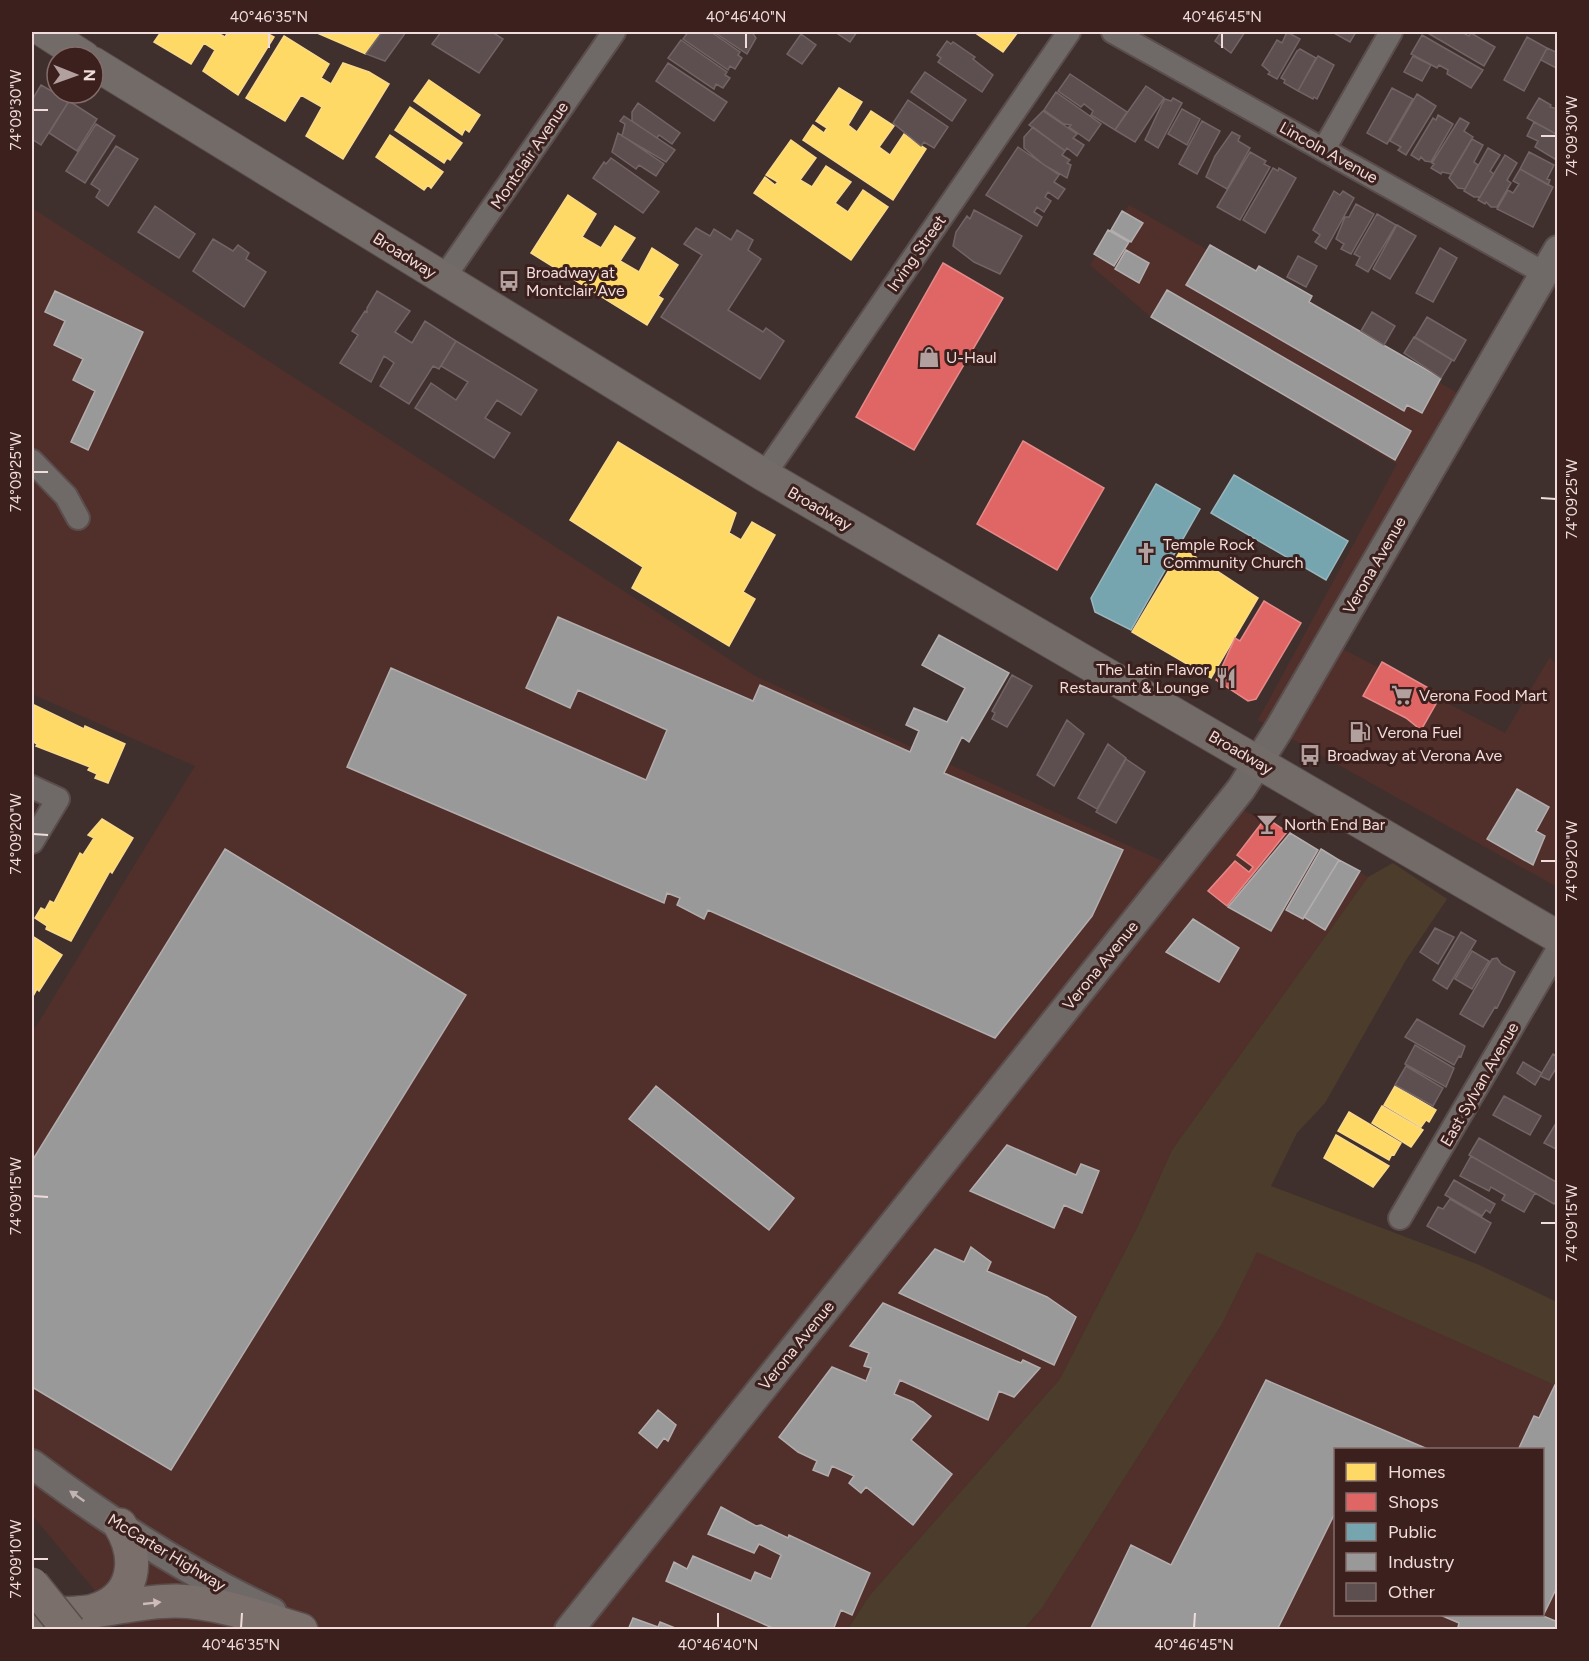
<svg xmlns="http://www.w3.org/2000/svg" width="1589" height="1661" viewBox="0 0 1589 1661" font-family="Figtree,sans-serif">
	<rect width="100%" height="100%" fill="#3f302e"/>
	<path fill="#51302c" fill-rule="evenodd" d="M1129,205L1475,403L1331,643L1505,733L1550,657L1558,667L1557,887L1258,720L1397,464L1151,317L1090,265Z
		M32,208L755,676L1180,869L1232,804L1368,877L1172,1150L1137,1228L1060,1379L870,1595L847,1629H127L32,1515V1033L195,766L32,694Z
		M1257,1251L1557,1386V1629L1024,1630L1042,1608L1222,1324ZM1336,1450H1542V1614H1336Z"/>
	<path fill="#4b3c2b" d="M1393,863L1447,899L1406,960L1325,1103L1297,1133L1271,1186L1477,1264L1557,1302V1386L1257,1252L1222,1324L1042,1608L1024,1629L847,1630L870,1595L1060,1379L1137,1228L1172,1150L1368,877Z"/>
	<path fill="#ffd966" stroke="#fada89" stroke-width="1.5" d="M161,32H216L225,37L228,32H265L274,37L238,95L203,71L215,50L204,43L191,64L154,42Z
		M315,32H382L366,54Z
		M974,32H1018L1003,52Z
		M284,36L329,64L321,78L331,84L343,63L369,72L389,84L343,159L306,136L322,107L301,95L285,121L246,98Z
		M429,80L480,115L469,132L465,129L462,135L414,101Z
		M839,88L862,102L848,125L857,132L871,111L894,126L879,147L890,155L904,134L926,149L893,200L803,140L813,125L824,133L827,128L816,121Z
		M410,107L462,143L450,160L447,158L444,163L395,130Z
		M390,135L443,172L431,188L428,185L424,190L376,157Z
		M791,140L816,158L800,180L812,187L826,166L851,182L835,203L848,212L863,190L888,207L851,260L754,193L765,177L775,185L778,182L766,175Z
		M568,195L596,214L582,237L601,248L615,226L635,238L620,261L639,272L652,248L678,265L658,296L663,299L647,325L531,253Z
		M618,442L736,513L729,533L741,540L752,522L775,535L743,592L755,599L729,646L632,588L643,567L570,520Z
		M1182,548L1258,598L1211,678L1132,632Z
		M32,704L84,729L85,726L125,744L108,783L95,778L97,774L88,770L90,767L36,746L37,744L32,741Z
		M102,819L133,838L112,873L110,871L71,941L46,929L47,926L35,918L41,908L45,910L50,901L54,903L80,853L83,855L94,838L88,835Z
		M32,936L62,955L39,991L37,989L32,998Z
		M1395,1086L1436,1110L1429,1122L1426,1120L1421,1127L1384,1105Z
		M1382,1106L1423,1130L1411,1147L1372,1123Z
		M1349,1112L1401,1143L1394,1155L1392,1154L1389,1160L1338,1131Z
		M1336,1135L1389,1166L1373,1187L1324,1158Z"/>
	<path fill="#e06666" stroke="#e58a89" stroke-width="1.5" d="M943,263L1003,298L914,450L856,417Z
		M1023,441L1104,488L1057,570L977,524Z
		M1264,601L1301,623L1256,699L1248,701L1216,680L1235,638L1240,641Z
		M1382,662L1441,695L1421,730L1406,718L1363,696Z
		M1268,819L1287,832L1227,906L1208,891L1235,861L1249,872L1253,867L1237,855L1264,820Z"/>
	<path fill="#76a5af" stroke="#9bb6bc" stroke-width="1.5" d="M1234,475L1348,541L1326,580L1211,513Z
		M1156,484L1200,509L1131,630L1095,612L1091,598Z"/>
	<path fill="#999" stroke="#b3adad" stroke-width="1.5" d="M1122,211L1143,223L1131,242L1111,230Z
		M1108,230L1129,242L1114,266L1094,254Z
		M1210,245L1256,271L1259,266L1312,296L1309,302L1441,378L1422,413L1407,405L1404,411L1186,285Z
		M1126,250L1149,263L1139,283L1115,269Z
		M1167,290L1411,431L1395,460L1151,317Z
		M55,291L143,332L88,450L71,442L95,391L73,380L83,359L54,345L65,321L45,312Z
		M558,617L753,701L760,685L910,752L919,731L906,725L914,708L947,722L965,688L922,665L939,635L1009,673L969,742L962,737L944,773L1123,850L1092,916L995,1038L708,910L704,919L677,905L680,898L667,893L664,903L347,767L391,668L646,780L667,730L578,690L570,708L526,688Z
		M1517,789L1549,807L1536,831L1545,836L1533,865L1487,839Z
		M1290,833L1318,850L1271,931L1228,907Z
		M225,849L466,995L171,1470L32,1387V1161Z
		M1321,849L1339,860L1303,919L1286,910Z
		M1339,860L1360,871L1325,930L1304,917Z
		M1193,919L1239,948L1219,982L1166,952Z
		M656,1086L794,1198L769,1230L629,1119Z
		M1007,1145L1076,1175L1081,1164L1099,1171L1082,1213L1064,1205L1054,1228L970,1191Z
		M971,1247L991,1262L987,1271L1047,1297L1076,1317L1054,1365L899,1293L935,1249L964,1262Z
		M883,1303L1021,1363L1023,1360L1040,1368L1014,1397L999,1391L988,1420L900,1380L894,1394L913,1402L931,1416L911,1440L952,1474L913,1525L866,1487L861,1493L849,1483L854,1476L832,1466L828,1476L813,1470L817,1461L798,1452L779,1437L832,1367L866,1381L871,1368L864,1366L869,1353L850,1346Z
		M1266,1380L1430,1450H1336V1511L1277,1630H1090L1131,1545L1171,1565Z
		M1555,1385L1558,1386V1585L1543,1616L1558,1622V1630H1468L1458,1627L1459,1623L1438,1614H1542V1450H1518L1534,1416L1539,1418Z
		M658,1410L676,1425L668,1441L664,1438L657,1448L639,1433Z
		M721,1507L756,1526L761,1525L788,1538L789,1535L870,1573L852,1615L841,1610L833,1630H777L666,1581L674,1562L687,1569L693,1556L751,1581L755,1572L771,1579L781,1555L759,1544L754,1553L708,1534Z
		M633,1618L658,1627L660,1622L680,1630H628Z"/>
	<path fill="#5d4f50" stroke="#726465" stroke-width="1.5" d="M382,32H406L385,61L366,54Z
		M441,32H492L503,39L479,73L432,44Z
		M688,32H711L740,52L738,55L742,58L735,69L730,66L728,70L683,39Z
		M714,32H752L756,38L747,54Z
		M835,32H857L850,42Z
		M1221,32H1245L1231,53L1215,41Z
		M1287,32L1300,39L1277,79L1268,74L1270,72L1262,65L1277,40L1282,43Z
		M1332,32H1356L1350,42Z
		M1426,32H1461L1469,36L1471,33L1495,47L1484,66Z
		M801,34L816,45L802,64L787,54Z
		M1422,35L1483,70L1471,88L1447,74L1448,70L1439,65L1437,68L1411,54Z
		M1527,37L1547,48L1524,91L1504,80Z
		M681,40L727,72L725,75L730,78L723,88L716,84L714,89L668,58Z
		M947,41L951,44L953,42L975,57L973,59L993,75L982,92L938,62L941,58L937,55Z
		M1547,48L1558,53V69L1541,60Z
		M1300,49L1316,58L1298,91L1284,83L1285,80L1281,78L1297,51Z
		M1318,56L1334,65L1317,99L1314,97L1313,99L1298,91Z
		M1413,56L1431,65L1422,81L1404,72Z
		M668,63L727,102L714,121L656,81Z
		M925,72L966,100L952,121L911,92Z
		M1070,74L1127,112L1115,130L1091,115L1093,111L1084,104L1081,107L1058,91Z
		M41,85L69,101L41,145L32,139V100Z
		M1146,86L1164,98L1135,142L1115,130Z
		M1392,88L1413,99L1387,144L1367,133Z
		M1056,92L1101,124L1089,141L1069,127L1071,125L1064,124L1044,110Z
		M1417,94L1436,106L1406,155L1398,150L1401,147L1390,141Z
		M1173,98L1182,103L1158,148L1145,140L1162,104L1165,99L1171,101Z
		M1539,98L1551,105L1550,107L1558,109V135L1527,118Z
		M908,100L948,127L934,148L924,142L921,146L893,123Z
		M69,101L97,119L77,151L49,133Z
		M638,103L680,133L672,144L659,135L657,138L632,121V112Z
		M1182,109L1200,119L1187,145L1168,134Z
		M1043,111L1077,134L1073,138L1084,145L1077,156L1067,148L1065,151L1029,125Z
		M1438,115L1453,124L1431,162L1425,161L1421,157L1419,160L1411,155L1433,118L1436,120Z
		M624,116L675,150L666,162L622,136L625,124L620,121Z
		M1460,118L1469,123L1464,131L1473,137L1451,174L1442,172L1441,174L1431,168L1434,164L1432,163Z
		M1202,121L1220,131L1197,174L1179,164Z
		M1534,122L1558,135V161L1535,147L1538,141L1527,136Z
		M96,124L115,136L85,183L66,171Z
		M1033,127L1065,151L1062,155L1070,160L1067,163L1071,165L1067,178L1044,165L1024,148V137Z
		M1232,132L1240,136L1238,141L1250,148L1227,189L1206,177L1215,156Z
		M618,133L664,164L656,176L639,165L636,169L612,152Z
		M1472,139L1483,145L1474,162L1478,165L1465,189L1458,188L1449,178Z
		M116,146L138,159L108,206L96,197L100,190L91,184Z
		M1018,147L1059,175L1054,182L1065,189L1058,199L1048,192L1045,197L1051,201L1044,212L1037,207L1034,212L1042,217L1037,226L986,195Z
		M1488,148L1500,155L1490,171L1494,174L1480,197H1474L1464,191Z
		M1250,152L1266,161L1264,164L1270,167L1240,220L1217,207Z
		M1529,152L1554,165L1547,179L1550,180L1548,185L1520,169Z
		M1505,155L1517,163L1507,180L1511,183L1497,207H1491L1486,202L1485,204L1478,200Z
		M611,158L659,192L643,213L593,178L604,162L606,164Z
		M1273,168L1278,171L1279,168L1296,178L1265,233L1243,220Z
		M1520,169L1553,187L1533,227L1497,209L1508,190L1513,193L1519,184L1513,181Z
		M1334,191L1340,195L1343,191L1354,198L1326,249L1315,242L1320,235L1313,230Z
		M1356,204L1374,214L1351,254L1341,249L1344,244L1336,239L1345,217H1349Z
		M155,206L195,234L179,258L138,232Z
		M974,210L1022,236L1000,274L974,262L953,246L956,232L967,216L970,219Z
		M1377,214L1396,225L1368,272L1356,265L1360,257L1354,254Z
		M1397,225L1416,236L1390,279L1373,269Z
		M696,228L710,236L714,229L731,240L737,230L753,240L748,250L761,259L728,310L763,332L766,328L784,341L760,379L661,317L702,255L684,244Z
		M213,239L233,251L238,245L249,253L246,259L266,272L244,307L193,271Z
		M1440,248L1457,258L1433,302L1416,293Z
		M1298,256L1317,266L1306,287L1287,277Z
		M377,291L410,311L395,332L412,343L425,321L456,341L439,369L433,366L409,404L380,386L394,363L384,356L371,382L340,363L358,335L352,331L365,311L367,312V308Z
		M1372,312L1395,326L1384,345L1361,331Z
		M1427,317L1466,340L1454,361L1415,337Z
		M1414,337L1452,360L1441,378L1404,353Z
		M456,341L537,390L521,415L497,400L485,418L510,433L494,458L415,408L431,383L456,400L468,382L441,366Z
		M1012,675L1032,686L1007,727L992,719L995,713L992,711Z
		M1067,720L1084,734L1054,786L1037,775Z
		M1108,744L1126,758L1097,809L1078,798Z
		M1126,759L1145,772L1116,823L1096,812Z
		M1435,928L1454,937L1438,964L1420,952Z
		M1461,932L1476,941L1447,989L1433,980Z
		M1472,951L1489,961L1472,989L1455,979Z
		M1497,958L1501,964L1515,972L1497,1008L1495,1007L1483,1027L1460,1014L1492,959Z
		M1417,1019L1465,1046L1461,1057L1459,1056L1454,1065L1405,1037Z
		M1415,1045L1454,1068L1446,1087L1405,1064Z
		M1553,1054L1558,1057V1065L1549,1080L1540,1076Z
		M1523,1062L1542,1073L1535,1085L1517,1073Z
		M1406,1066L1443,1088L1433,1106L1395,1085Z
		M1504,1096L1541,1116L1530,1135L1493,1115Z
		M1558,1120V1150L1544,1143Z
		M1479,1138L1558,1183V1198L1554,1204L1469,1155Z
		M1471,1156L1535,1193L1524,1212L1502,1200L1505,1195L1491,1187L1489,1191L1460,1176Z
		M1454,1180L1495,1204L1490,1213L1486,1210L1482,1216L1445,1195Z
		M1450,1199L1491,1223L1475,1253L1427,1226L1438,1207L1443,1209Z"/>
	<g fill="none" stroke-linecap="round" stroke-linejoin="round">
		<defs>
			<path id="minor" d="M1113,32L1544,273
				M1324,149L1391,32
				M443,279L614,32
				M32,461L66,496L78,518
				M764,475L1069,32
				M32,787L58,799L32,842
				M1400,1218L1558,949"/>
			<path id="tertiary" d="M32,1464C104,1518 190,1574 272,1612
				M569,1630L1241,789L1279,729L1558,250"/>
			<path id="secondary" d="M45,32L84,57
				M93,63L764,475L1558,937"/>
			<path id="motorway" d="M32,1610C81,1622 127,1600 177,1601C219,1602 261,1618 301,1630
				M93,1611C136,1599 140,1558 120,1525"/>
		</defs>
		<use href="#minor" stroke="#5a4d4b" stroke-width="26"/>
		<use href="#tertiary" stroke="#5a4d4b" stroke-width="32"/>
		<use href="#secondary" stroke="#5a4d4b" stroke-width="34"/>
		<use href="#motorway" stroke="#5a4d4b" stroke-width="36"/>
		<use href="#minor" stroke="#6f6967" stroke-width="22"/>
		<use href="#tertiary" stroke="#6f6967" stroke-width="28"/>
		<use href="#secondary" stroke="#736b68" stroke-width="32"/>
		<use href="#motorway" stroke="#7a6f6b" stroke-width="33"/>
		<defs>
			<path id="motorway-bridge" d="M32,1584L69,1630"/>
		</defs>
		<use href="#motorway-bridge" stroke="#5a4d4b" stroke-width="36" stroke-linecap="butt"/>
		<use href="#motorway-bridge" stroke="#7a6f6b" stroke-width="33"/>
	</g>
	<defs><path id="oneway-solid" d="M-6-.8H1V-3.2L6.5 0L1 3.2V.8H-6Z" transform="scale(1.5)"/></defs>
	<use fill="#c3b4b2" href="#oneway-solid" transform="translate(77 1496) rotate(-145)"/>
	<use fill="#cdbcb9" href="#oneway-solid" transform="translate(152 1603) rotate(-6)"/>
	<path fill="none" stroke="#f0dddb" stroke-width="2" d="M269,48V33M746,48V33M1222,48V33M33,110H48M1541,136H1556M33,472H48M1541,498L1556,499M33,834L48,835M1541,861H1556M33,1196L48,1197M1541,1223H1556M33,1559H48M241,1628L242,1613M718,1628V1613M1194,1628L1195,1613"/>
	<defs>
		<symbol id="bus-bare" viewBox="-9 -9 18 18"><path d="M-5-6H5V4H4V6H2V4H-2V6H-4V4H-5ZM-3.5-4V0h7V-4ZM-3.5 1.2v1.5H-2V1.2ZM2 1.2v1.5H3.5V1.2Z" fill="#b2a09e" stroke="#3b201d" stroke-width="2.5" paint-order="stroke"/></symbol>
		<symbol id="shop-bare" viewBox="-9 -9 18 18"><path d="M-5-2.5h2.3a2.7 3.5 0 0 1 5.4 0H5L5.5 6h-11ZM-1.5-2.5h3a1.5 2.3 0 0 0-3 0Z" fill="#b2a09e" stroke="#3b201d" stroke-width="2.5" paint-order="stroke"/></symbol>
		<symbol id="church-bare" viewBox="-9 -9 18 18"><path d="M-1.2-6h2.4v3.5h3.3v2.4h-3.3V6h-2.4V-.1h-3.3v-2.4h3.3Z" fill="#b2a09e" stroke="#3b201d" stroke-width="2.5" paint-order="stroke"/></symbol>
		<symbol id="restaurant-bare" viewBox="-9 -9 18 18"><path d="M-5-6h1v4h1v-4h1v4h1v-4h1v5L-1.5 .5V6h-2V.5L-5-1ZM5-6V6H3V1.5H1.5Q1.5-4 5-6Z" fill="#b2a09e" stroke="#3b201d" stroke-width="2.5" paint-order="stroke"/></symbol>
		<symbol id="supermarket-bare" viewBox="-9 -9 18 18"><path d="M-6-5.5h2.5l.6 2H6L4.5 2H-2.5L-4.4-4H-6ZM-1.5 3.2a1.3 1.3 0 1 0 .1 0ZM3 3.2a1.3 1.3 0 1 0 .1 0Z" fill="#b2a09e" stroke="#3b201d" stroke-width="2.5" paint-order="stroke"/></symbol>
		<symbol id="fuel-bare" viewBox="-9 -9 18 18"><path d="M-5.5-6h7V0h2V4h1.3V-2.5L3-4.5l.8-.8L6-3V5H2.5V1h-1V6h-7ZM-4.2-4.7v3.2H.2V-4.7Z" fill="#b2a09e" stroke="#3b201d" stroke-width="2.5" paint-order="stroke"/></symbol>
		<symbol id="bar-bare" viewBox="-9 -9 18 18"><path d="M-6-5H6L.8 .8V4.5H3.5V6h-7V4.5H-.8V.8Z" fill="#b2a09e" stroke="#3b201d" stroke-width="2.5" paint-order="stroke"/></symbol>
	</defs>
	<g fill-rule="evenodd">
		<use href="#bus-bare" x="494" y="266" width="30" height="30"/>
		<use href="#shop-bare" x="914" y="342" width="30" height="30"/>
		<use href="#church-bare" x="1131" y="538" width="30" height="30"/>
		<use href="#restaurant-bare" x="1211" y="663" width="30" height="30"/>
		<use href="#supermarket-bare" x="1387" y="680" width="30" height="30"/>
		<use href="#fuel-bare" x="1345" y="717" width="30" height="30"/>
		<use href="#bus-bare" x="1295" y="740" width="30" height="30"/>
		<use href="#bar-bare" x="1252" y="809" width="30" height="30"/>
	</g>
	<g text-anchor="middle" stroke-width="6" stroke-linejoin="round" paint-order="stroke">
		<g font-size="16" fill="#f0dddb" stroke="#3b201d">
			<text transform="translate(1329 152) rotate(29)" y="6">Lincoln Avenue</text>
			<text transform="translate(529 155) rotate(-56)" y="6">Montclair Avenue</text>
			<text transform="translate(916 253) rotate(-55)" y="6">Irving Street</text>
			<text transform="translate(405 255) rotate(32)" y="6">Broadway</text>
			<text transform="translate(820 508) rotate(30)" y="6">Broadway</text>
			<text transform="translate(1374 565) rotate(-60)" y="6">Verona Avenue</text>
			<text transform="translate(1241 752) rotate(30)" y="6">Broadway</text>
			<text transform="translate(1100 965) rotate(-51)" y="6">Verona Avenue</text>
			<text transform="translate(1479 1084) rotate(-60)" y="6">East Sylvan Avenue</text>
			<text transform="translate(796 1345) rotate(-51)" y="6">Verona Avenue</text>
			<text transform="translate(167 1552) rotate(31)" y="6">McCarter Highway</text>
		</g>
		<g font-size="16" fill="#f0dddb" stroke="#3b201d" text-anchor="start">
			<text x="526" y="278">Broadway at<tspan x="526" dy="18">Montclair Ave</tspan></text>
			<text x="946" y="363">U-Haul</text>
			<text x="1163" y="550">Temple Rock<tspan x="1163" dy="18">Community Church</tspan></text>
			<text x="1209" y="675" text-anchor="end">The Latin Flavor<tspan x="1209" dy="18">Restaurant &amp; Lounge</tspan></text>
			<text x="1419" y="701">Verona Food Mart</text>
			<text x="1377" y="738">Verona Fuel</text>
			<text x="1327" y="761">Broadway at Verona Ave</text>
			<text x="1284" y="830">North End Bar</text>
		</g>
	</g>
	<rect width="1589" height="1661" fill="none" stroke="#3b201d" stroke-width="66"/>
	<rect x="1334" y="1448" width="210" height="168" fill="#3b201d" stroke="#836c69" stroke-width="1.5"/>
	<rect x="1346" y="1463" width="30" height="18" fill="#ffd966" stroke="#836c69" stroke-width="1.5"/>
	<text x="1388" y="1478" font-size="18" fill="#f0dddb">Homes</text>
	<rect x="1346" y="1493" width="30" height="18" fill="#e06666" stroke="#836c69" stroke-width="1.5"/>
	<text x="1388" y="1508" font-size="18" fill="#f0dddb">Shops</text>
	<rect x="1346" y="1523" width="30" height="18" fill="#76a5af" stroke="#836c69" stroke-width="1.5"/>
	<text x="1388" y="1538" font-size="18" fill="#f0dddb">Public</text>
	<rect x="1346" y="1553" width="30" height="18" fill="#999999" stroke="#836c69" stroke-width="1.5"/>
	<text x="1388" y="1568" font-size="18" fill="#f0dddb">Industry</text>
	<rect x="1346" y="1583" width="30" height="18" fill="#5d4f50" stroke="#836c69" stroke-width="1.5"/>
	<text x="1388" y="1598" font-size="18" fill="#f0dddb">Other</text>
	<g transform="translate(75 75) rotate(91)"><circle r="28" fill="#3b201d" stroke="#836c69" stroke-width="1.5"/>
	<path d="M0-4.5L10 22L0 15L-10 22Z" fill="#b2a09e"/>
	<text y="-9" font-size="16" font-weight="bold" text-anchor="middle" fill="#f0dddb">N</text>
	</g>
	<rect x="33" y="33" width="1523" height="1595" fill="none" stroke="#f0dddb" stroke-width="2"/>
	<g font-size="15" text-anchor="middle" fill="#f0dddb">
		<text x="269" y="22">40°46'35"N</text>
		<text x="746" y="22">40°46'40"N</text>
		<text x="1222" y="22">40°46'45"N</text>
		<text transform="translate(16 110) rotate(-90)" y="5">74°09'30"W</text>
		<text transform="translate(1572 136) rotate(-90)" y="5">74°09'30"W</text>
		<text transform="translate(16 472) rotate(-90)" y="5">74°09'25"W</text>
		<text transform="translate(1572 499) rotate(-90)" y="5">74°09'25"W</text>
		<text transform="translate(16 834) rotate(-90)" y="5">74°09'20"W</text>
		<text transform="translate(1572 861) rotate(-90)" y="5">74°09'20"W</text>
		<text transform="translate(16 1196) rotate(-90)" y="5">74°09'15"W</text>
		<text transform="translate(1572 1223) rotate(-90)" y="5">74°09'15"W</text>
		<text transform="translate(16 1559) rotate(-90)" y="5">74°09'10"W</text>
		<text x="241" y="1650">40°46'35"N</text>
		<text x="718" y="1650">40°46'40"N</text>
		<text x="1194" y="1650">40°46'45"N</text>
	</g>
</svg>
